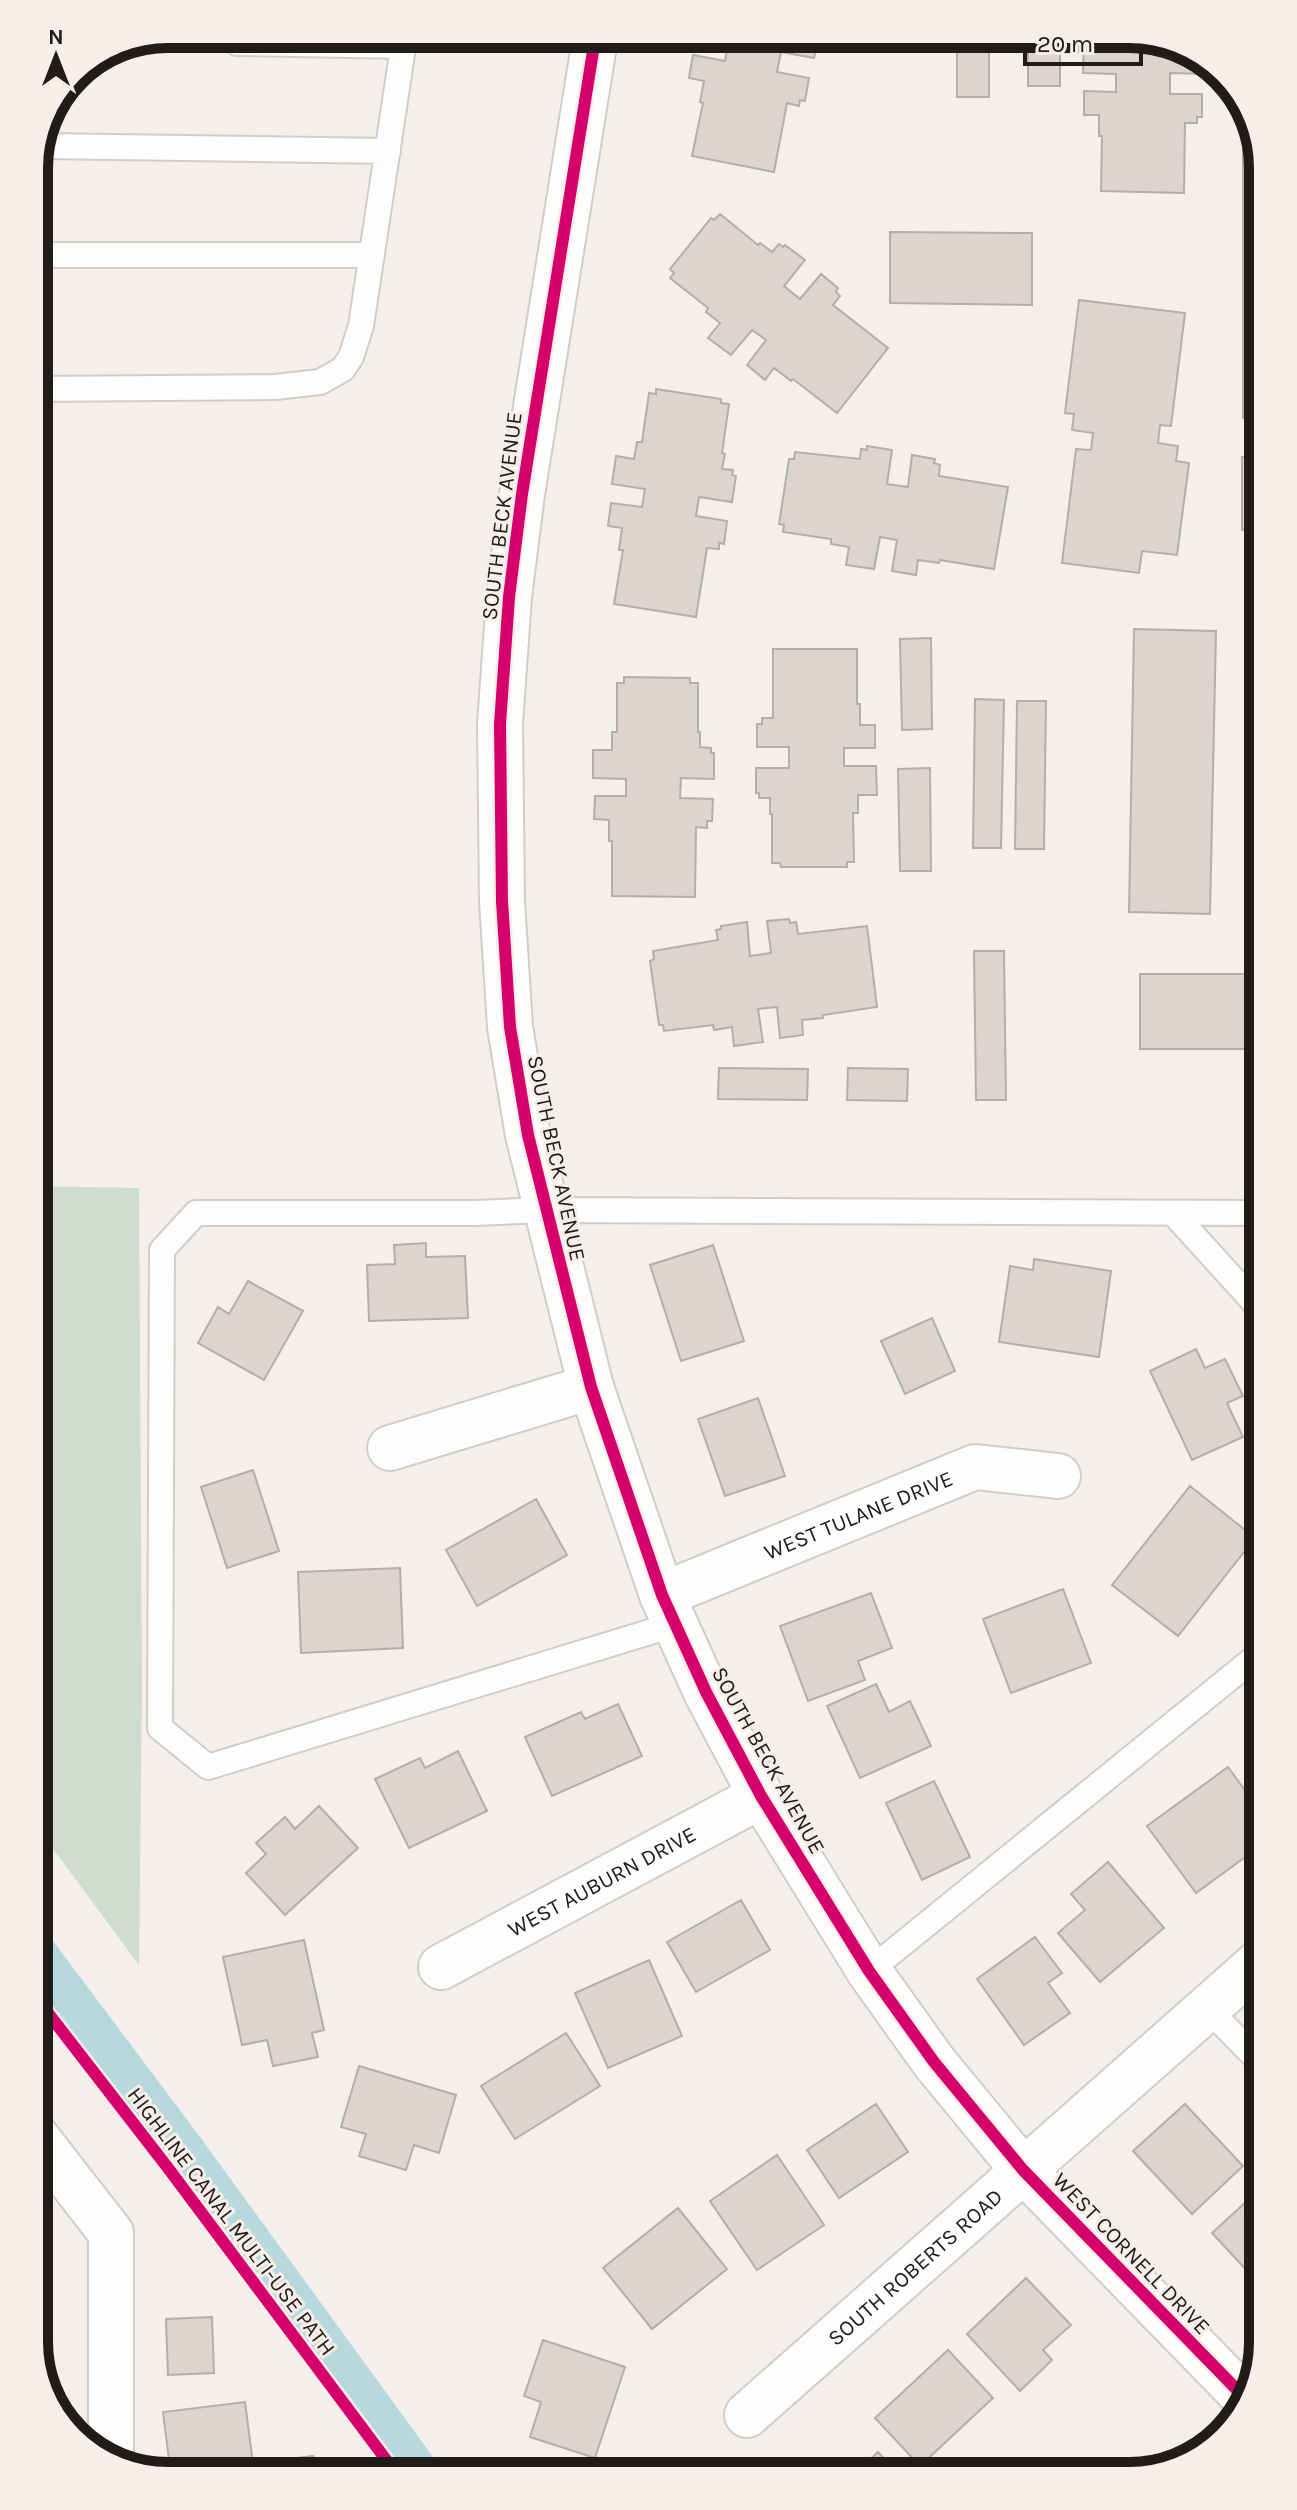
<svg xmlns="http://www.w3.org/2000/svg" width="1297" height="2510" viewBox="0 0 1297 2510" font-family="Karla,sans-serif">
	<rect width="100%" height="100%" fill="#f4efec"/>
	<path fill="#cfdcd0" d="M34,1186L139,1188L142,1689L139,1965L34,1823Z"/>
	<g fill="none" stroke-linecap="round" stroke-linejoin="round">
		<path stroke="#b8d9dc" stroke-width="40" d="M34,1949L184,2149L420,2473"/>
	</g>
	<path fill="#ddd3cf" stroke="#b1aeac" stroke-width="2" d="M1138,34L1204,59V74L1170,73V94H1202V117H1197V123H1185L1184,193L1101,191L1102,136H1099V115H1084V91L1116,92V74L1083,73L1084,44L1102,45V35Z
		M1028,35H1060V86H1028Z
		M957,36H989V97H957Z
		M819,37L814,58L781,52L777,72L809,78L805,101L800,100L799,106L787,103L774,172L692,156L703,103L700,102L704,81L689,78L693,55L725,61L728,43L704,38Z
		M1243,126H1254L1263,168V418H1243Z
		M720,214L758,245L760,243L772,252L779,244L783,247L785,245L805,260L784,286L800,299L821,274L838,288L836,292L840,296L833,305L888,348L837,413L793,379L791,381L774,368L765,380L747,365L766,340L752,330L731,355L708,338L720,323L706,312L708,308L670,278L674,273L670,269L711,218L714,220Z
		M890,232L1032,233V305L890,303Z
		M1079,300L1185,313L1171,426L1160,425L1158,443L1178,446L1176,461L1189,463L1177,555L1142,551L1139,573L1062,563L1076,449L1091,450L1093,433L1072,430L1074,414L1065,413Z
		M656,389L721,399V403L729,404L722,453L725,454L722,469L733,470L732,475L736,476L732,502L699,497L696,516L727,521L724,544L719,543V549L707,548L696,617L614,604L623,550H619L622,528L608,526L611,503L642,507L645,489L612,484L616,456L634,459L637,442H642L649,393L656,394Z
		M867,446L892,450L887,484L908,487L912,455L935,459L934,463L940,465L939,476L1008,487L994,569L940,560L939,563L918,560L916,575L892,571L897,540L880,537L874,569L846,565L849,547L831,544V539L783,532L784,525L779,524L789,459H794L795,452L860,459L861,449L867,450Z
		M1242,457H1263V530H1242Z
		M1134,629L1216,631L1210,914L1129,912Z
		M931,638L932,729L902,730L900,639Z
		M773,649H857V704H860V725H875V748H844V766H876L877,795H858V813H853L854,862H847V867H781L780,863H772V814H770V798H759V793H756V768H789V747H757V724H762V718H773Z
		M624,677L690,678V683H698V732H700V747L711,748V753H714V779L681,778L680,798L713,799L712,821H707V828L696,827L695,897L612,896V841H609V820L594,819L595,796H626V779L593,778V750H612V732H617V683H624Z
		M975,699L1004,700L1001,848H973Z
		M1017,701H1046L1044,849H1015Z
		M930,768L931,871H900L898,769Z
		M789,919L790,923L796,922L798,934L867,926L877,1007L823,1015V1018L802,1020L803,1035L780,1038L777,1007L758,1009L763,1042L734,1046L732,1027L714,1030L713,1025L664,1031L663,1025H659L650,961L654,959L653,951L718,940L716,930L721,929V926L747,922L750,956L771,953L767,921Z
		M974,951H1004L1006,1100H976Z
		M1140,974H1263V1049H1140Z
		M719,1068L808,1069L807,1100L718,1099Z
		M848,1068L908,1069L907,1101L847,1100Z
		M426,1243V1257L465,1256L468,1318L369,1321L367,1265L395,1264L394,1245Z
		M713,1245L744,1341L681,1361L650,1265Z
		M1034,1259L1111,1271L1099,1357L999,1342L1010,1266L1033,1270Z
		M248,1281L303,1311L264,1380L198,1343L218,1307L229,1314Z
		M932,1318L955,1371L905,1394L881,1341Z
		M1196,1349L1205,1368L1225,1359L1243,1396L1227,1403L1243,1437L1192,1460L1150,1371Z
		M758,1398L785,1476L725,1496L698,1419Z
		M253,1470L279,1551L227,1568L201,1487Z
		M1190,1486L1255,1538L1178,1636L1112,1585Z
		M536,1499L567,1555L477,1606L446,1550Z
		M400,1568L403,1648L301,1653L298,1572Z
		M1063,1589L1091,1663L1011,1693L983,1619Z
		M871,1593L892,1648L858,1661L865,1680L808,1701L780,1626Z
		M876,1684L889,1712L910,1701L931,1746L860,1778L827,1706Z
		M618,1704L642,1756L552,1796L525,1737L581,1712L585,1719Z
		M458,1751L487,1811L409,1848L375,1779L420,1758L425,1768Z
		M1228,1767L1263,1815V1844L1196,1893L1147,1826Z
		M934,1781L970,1857L922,1880L886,1803Z
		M319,1806L358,1848L285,1915L246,1873L266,1854L256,1843L285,1817L295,1829Z
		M1108,1862L1164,1928L1100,1982L1058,1933L1085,1910L1071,1894Z
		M741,1900L770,1950L696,1992L667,1942Z
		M1035,1937L1062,1973L1048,1983L1070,2013L1024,2045L977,1979Z
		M304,1940L324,2030L312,2033L318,2057L273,2066L267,2040L242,2045L223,1957Z
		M649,1960L682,2036L608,2068L575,1993Z
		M566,2033L600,2086L515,2139L481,2086Z
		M359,2066L456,2095L439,2153L414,2145L406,2170L359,2156L366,2134L341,2127Z
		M876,2104L908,2152L839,2198L807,2150Z
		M1185,2104L1243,2166L1192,2214L1133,2151Z
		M777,2155L824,2225L757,2270L710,2201Z
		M1259,2190L1263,2194V2288L1212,2233Z
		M678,2208L727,2269L652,2329L603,2268Z
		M1026,2278L1071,2325L1043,2350L1052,2360L1020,2391L967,2334Z
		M212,2317L214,2373L168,2375L166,2319Z
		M543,2340L625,2367L595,2458L530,2437L541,2402L524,2396Z
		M948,2350L993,2398L920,2466L875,2418Z
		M245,2402L253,2464L313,2456L315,2474L251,2475L250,2471L221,2475L171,2476L163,2412Z
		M878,2452L893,2468L860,2469Z"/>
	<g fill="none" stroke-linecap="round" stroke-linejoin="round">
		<defs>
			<path id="lane" d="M237,43L403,46
				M41,146L388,151
				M34,255H372
				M34,389L275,387L320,382L343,369L351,357L361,326L404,41
				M1174,1214L1263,1312
				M676,1624L208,1767L160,1728L162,1250L196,1213H475L545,1210L1263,1213
				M869,1971L1263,1651
				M1207,2008L1263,2065"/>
			<g id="street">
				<path d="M595,39L522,494L509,597L500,724L502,901L510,1027L528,1135L591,1387L662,1595L706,1692L761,1796L869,1971L934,2062L1023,2170L1246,2399"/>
				<path d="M390,1448L591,1387"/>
				<path id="s1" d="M662,1595L975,1467L1058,1476"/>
				<path id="s2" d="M441,1967L761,1796"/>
				<path d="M34,2134L111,2233V2459"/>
				<path id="s3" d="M747,2415L1263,1959"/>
			</g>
		</defs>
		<use href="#lane" stroke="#d1cdca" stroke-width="28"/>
		<use href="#street" stroke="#d1cdca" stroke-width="48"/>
		<use href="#lane" stroke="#fdfdfc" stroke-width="24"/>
		<use href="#street" stroke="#fdfdfc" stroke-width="44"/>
		<defs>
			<path id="cycleway" d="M595,39L522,494L509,597L500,724L502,901L510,1027L528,1135L591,1387L662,1595L706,1692L761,1796L869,1971L934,2062L1023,2170L1246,2399
				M34,1995L168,2168L396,2473"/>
		</defs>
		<use href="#cycleway" stroke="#f8eee9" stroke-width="17"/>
		<use href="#cycleway" stroke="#d6006c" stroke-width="12"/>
	</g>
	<g text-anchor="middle" stroke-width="6" stroke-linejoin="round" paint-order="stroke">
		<g font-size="22" fill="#1f1c1a" stroke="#f8eee9">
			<text transform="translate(501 516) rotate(-83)" y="8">SOUTH BECK AVENUE</text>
			<text transform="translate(557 1158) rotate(78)" y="8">SOUTH BECK AVENUE</text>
			<text dy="8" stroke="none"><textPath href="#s1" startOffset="212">WEST TULANE DRIVE</textPath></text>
			<text transform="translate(769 1760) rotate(61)" y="8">SOUTH BECK AVENUE</text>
			<text dy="8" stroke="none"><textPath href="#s2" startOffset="182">WEST AUBURN DRIVE</textPath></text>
			<text transform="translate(232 2221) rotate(53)" y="8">HIGHLINE CANAL MULTI-USE PATH</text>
			<text transform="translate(1132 2253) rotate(46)" y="8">WEST CORNELL DRIVE</text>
			<text dy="8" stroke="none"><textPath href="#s3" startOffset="224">SOUTH ROBERTS ROAD</textPath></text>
		</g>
	</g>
	<path d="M0 0H1297V2510H0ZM168 48H1129A120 120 0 0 1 1249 168V2342A120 120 0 0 1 1129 2462H168A120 120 0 0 1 48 2342V168A120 120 0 0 1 168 48Z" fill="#f8eee9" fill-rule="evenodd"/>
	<path fill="none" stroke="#1f1c1a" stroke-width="10" d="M168 48H1129A120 120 0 0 1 1249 168V2342A120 120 0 0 1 1129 2462H168A120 120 0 0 1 48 2342V168A120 120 0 0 1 168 48Z"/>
	<g transform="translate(56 56)" stroke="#f8eee9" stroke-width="6" paint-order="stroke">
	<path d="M0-6L14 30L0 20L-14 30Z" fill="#1f1c1a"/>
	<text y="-12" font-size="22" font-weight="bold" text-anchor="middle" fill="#1f1c1a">N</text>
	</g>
	<path d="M1025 52v12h116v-12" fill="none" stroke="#1f1c1a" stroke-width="4"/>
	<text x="1037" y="52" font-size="24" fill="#1f1c1a" stroke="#f8eee9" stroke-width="6" paint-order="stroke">20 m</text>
</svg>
